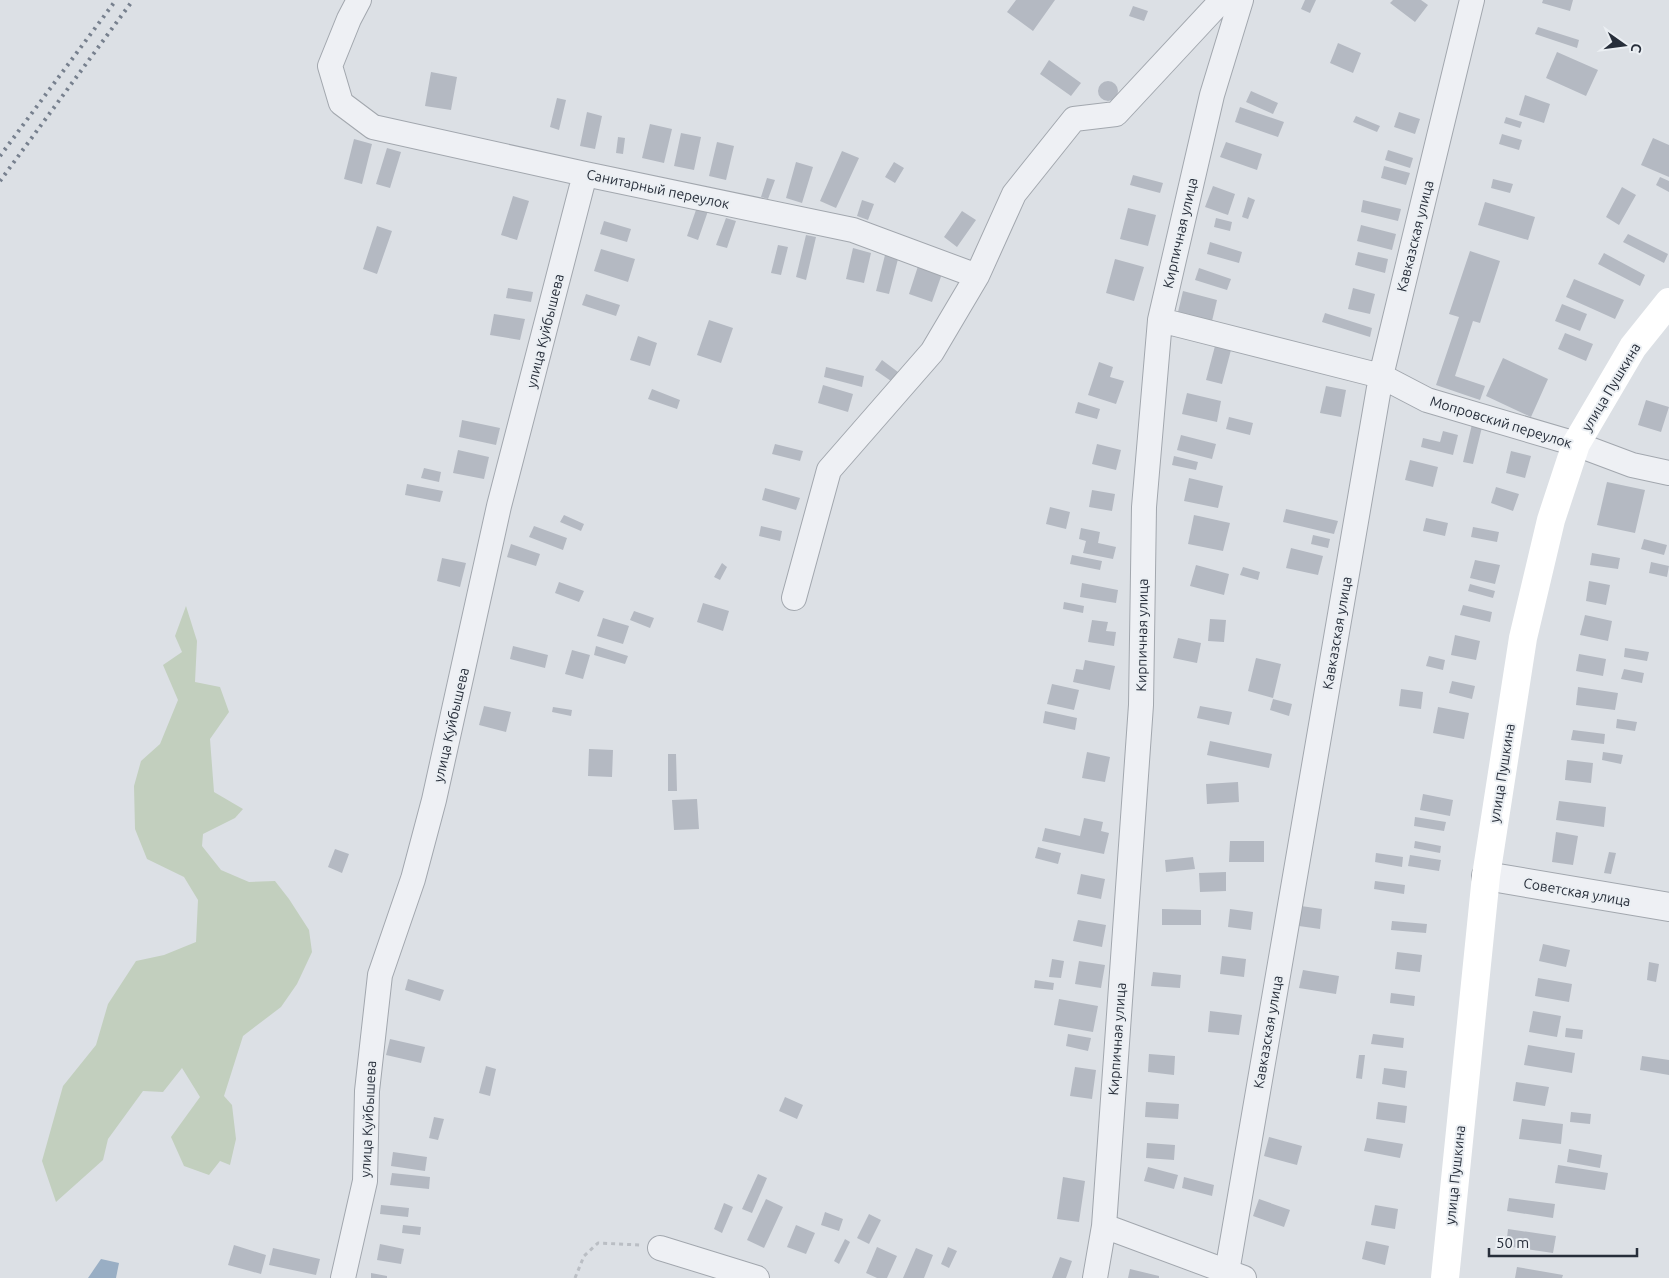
<svg xmlns="http://www.w3.org/2000/svg" width="1669" height="1278" viewBox="0 0 1669 1278" font-family="Ubuntu,sans-serif">
	<rect width="100%" height="100%" fill="#dce0e5"/>
	<path fill="#c2cfbe" d="M186,606L197,641L195,682L220,687L229,712L210,739L214,792L243,809L235,818L203,834L202,846L221,870L249,882L275,881L289,899L309,930L312,952L297,984L281,1007L243,1036L224,1096L232,1105L236,1139L230,1165L220,1161L209,1175L184,1166L171,1137L200,1097L182,1068L163,1092L143,1091L108,1139L103,1160L56,1202L42,1161L63,1086L96,1045L108,1004L136,961L164,955L196,942L198,900L184,877L147,859L135,829L134,786L141,761L160,744L178,700L163,665L182,652L175,636Z"/>
	<path fill="#99aec4" d="M101,1259L119,1263L116,1278H88Z"/>
	<path fill="#b4b9c2" d="M1016,0H1055L1033,31L1007,12Z
		M1305,0H1316L1310,13L1301,9Z
		M1393,0H1421L1428,5L1415,22L1390,3Z
		M1543,0H1573L1570,11L1542,3Z
		M1133,6L1148,11L1144,21L1129,16Z
		M1538,27L1579,40L1577,48L1535,34Z
		M1338,43L1361,53L1353,73L1330,63Z
		M1557,52L1598,70L1586,96L1546,78Z
		M1049,60L1081,83L1071,96L1040,74Z
		M431,72L457,77L451,110L425,106Z
		M1098 91a10 10 0 1 1 20 0a10 10 0 1 1-20 0Z
		M1251,91L1278,103L1273,114L1246,102Z
		M1525,95L1550,104L1544,123L1519,115Z
		M557,98L566,100L559,130L550,127Z
		M1240,107L1284,122L1278,137L1235,122Z
		M587,112L602,116L595,149L580,146Z
		M1399,112L1420,119L1415,134L1394,127Z
		M1356,116L1380,126L1377,132L1353,122Z
		M1506,117L1522,122L1520,128L1504,123Z
		M650,124L672,129L664,163L642,158Z
		M681,133L701,137L694,170L674,166Z
		M1502,134L1522,140L1519,150L1499,144Z
		M618,137L625,138L623,154L616,153Z
		M1653,138L1669,145V177L1641,165Z
		M354,139L372,144L362,184L344,179Z
		M717,142L734,146L726,180L709,176Z
		M1226,142L1262,154L1257,170L1220,157Z
		M387,148L401,152L390,188L376,184Z
		M1388,150L1413,158L1410,168L1385,160Z
		M842,151L859,158L836,208L820,201Z
		M796,162L813,167L802,203L786,198Z
		M894,162L904,168L895,183L885,177Z
		M1384,166L1410,173L1406,185L1381,178Z
		M1133,175L1163,183L1160,193L1130,185Z
		M1660,177L1669,181V192L1656,185Z
		M767,178L775,180L768,199L761,197Z
		M1493,179L1513,184L1510,193L1491,188Z
		M1213,186L1235,194L1228,215L1205,207Z
		M1622,187L1636,195L1619,225L1606,217Z
		M513,196L529,201L517,240L501,235Z
		M1248,197L1255,200L1248,219L1242,217Z
		M862,200L874,204L868,220L857,216Z
		M1363,200L1401,209L1398,221L1361,212Z
		M1485,202L1535,217L1528,240L1478,225Z
		M697,207L708,211L698,240L687,236Z
		M1128,208L1156,215L1148,246L1120,239Z
		M962,211L976,220L957,247L944,237Z
		M726,218L736,221L727,248L716,245Z
		M1216,218L1232,222L1230,231L1214,227Z
		M604,221L631,229L627,242L600,234Z
		M1361,225L1396,234L1392,250L1357,241Z
		M377,226L392,231L377,274L363,269Z
		M1628,234L1668,254L1664,263L1623,242Z
		M806,235L816,237L806,280L796,277Z
		M1210,242L1242,252L1239,263L1207,254Z
		M778,245L788,247L781,275L771,273Z
		M853,248L871,253L864,283L846,279Z
		M601,249L635,259L628,282L594,271Z
		M1470,251L1500,261L1480,323L1473,321L1455,376L1485,386L1480,400L1436,385L1459,317L1449,314Z
		M1358,252L1388,259L1385,273L1355,265Z
		M1604,253L1645,275L1640,286L1598,264Z
		M885,255L898,259L889,294L876,291Z
		M1115,259L1144,267L1134,301L1106,293Z
		M919,263L943,271L932,302L909,294Z
		M1199,268L1231,279L1227,290L1195,280Z
		M1574,279L1624,300L1615,319L1566,297Z
		M508,288L533,292L531,302L506,298Z
		M1353,288L1375,294L1370,314L1348,309Z
		M1183,291L1217,300L1212,321L1178,312Z
		M586,294L620,305L616,316L582,305Z
		M1562,304L1587,314L1580,331L1555,321Z
		M1325,313L1372,328L1370,337L1322,322Z
		M494,314L525,319L520,340L490,335Z
		M709,320L733,328L721,363L697,355Z
		M1565,333L1593,344L1586,361L1558,349Z
		M638,336L657,343L650,366L630,360Z
		M1215,346L1231,350L1222,384L1206,380Z
		M1503,358L1548,379L1531,417L1486,396Z
		M882,360L898,372L891,381L875,370Z
		M1099,362L1113,367L1110,377L1124,381L1116,404L1088,395Z
		M826,367L864,376L862,387L824,377Z
		M823,385L853,394L848,412L818,403Z
		M1326,386L1346,390L1341,417L1320,413Z
		M652,389L680,400L677,409L648,399Z
		M1187,393L1221,401L1217,422L1182,414Z
		M1646,400L1669,407L1661,432L1638,425Z
		M1078,402L1100,409L1097,419L1075,413Z
		M1229,417L1253,423L1250,435L1226,429Z
		M462,420L500,428L496,445L459,437Z
		M1473,420L1483,423L1473,464L1463,462Z
		M1443,431L1458,435L1453,455L1421,447L1423,438L1440,442Z
		M1181,435L1216,444L1212,459L1177,450Z
		M775,444L803,451L800,461L772,454Z
		M1097,444L1121,450L1116,470L1092,464Z
		M458,450L489,457L484,479L453,473Z
		M1511,451L1531,456L1525,478L1506,473Z
		M1174,456L1198,462L1196,470L1172,465Z
		M1410,460L1438,467L1433,487L1405,480Z
		M424,468L441,472L439,482L421,478Z
		M1189,478L1223,486L1218,508L1184,501Z
		M1607,482L1645,490L1635,533L1597,525Z
		M407,484L443,491L440,502L405,495Z
		M1496,487L1519,494L1513,511L1491,503Z
		M765,488L800,498L796,510L762,500Z
		M1092,490L1115,494L1112,511L1089,507Z
		M1050,507L1070,512L1066,529L1046,524Z
		M1286,509L1338,521L1334,534L1283,522Z
		M564,515L584,524L581,531L560,522Z
		M1194,515L1230,523L1223,551L1188,544Z
		M1426,518L1448,523L1445,536L1423,531Z
		M534,526L567,538L563,550L529,537Z
		M761,526L782,531L780,541L759,536Z
		M1473,527L1499,532L1497,542L1471,537Z
		M1081,528L1100,532L1098,543L1116,547L1113,559L1083,553L1086,541L1079,539Z
		M1313,535L1330,539L1328,548L1311,544Z
		M1644,539L1667,545L1664,555L1641,549Z
		M511,544L540,554L536,566L507,557Z
		M1291,548L1323,556L1318,575L1286,568Z
		M1592,553L1620,558L1618,569L1590,565Z
		M1072,555L1102,561L1100,570L1070,564Z
		M442,558L466,563L460,587L437,581Z
		M1475,560L1500,565L1495,584L1470,578Z
		M1651,562L1669,566L1667,577L1649,573Z
		M722,563L727,567L720,580L714,577Z
		M1196,565L1229,574L1224,595L1190,586Z
		M1243,567L1260,572L1258,580L1240,575Z
		M1589,581L1610,585L1606,605L1586,601Z
		M559,582L584,591L579,602L555,593Z
		M1082,583L1118,590L1116,603L1080,597Z
		M1470,584L1495,591L1493,598L1468,591Z
		M1064,602L1084,606L1083,613L1063,609Z
		M703,603L729,611L723,631L697,622Z
		M1463,605L1492,612L1490,622L1460,615Z
		M634,611L654,618L650,628L630,620Z
		M1585,615L1612,621L1608,641L1580,635Z
		M603,618L629,626L623,644L597,636Z
		M1210,619L1226,620L1224,642L1208,641Z
		M1092,620L1108,622L1106,631L1116,632L1114,646L1088,642Z
		M1455,635L1480,641L1476,660L1451,655Z
		M1178,638L1201,643L1197,663L1173,658Z
		M513,646L548,655L545,668L510,659Z
		M596,646L628,656L625,664L594,655Z
		M1625,648L1649,652L1647,661L1624,657Z
		M572,650L590,655L583,679L565,674Z
		M1579,654L1606,659L1603,676L1576,671Z
		M1429,656L1445,660L1443,670L1426,666Z
		M1256,658L1281,664L1273,698L1248,691Z
		M1085,660L1115,666L1110,690L1073,682L1076,669L1083,670Z
		M1624,669L1644,673L1642,683L1621,679Z
		M1452,681L1475,686L1472,699L1449,693Z
		M1052,684L1079,690L1074,710L1047,704Z
		M1578,687L1618,693L1615,710L1576,705Z
		M1401,689L1423,692L1421,709L1399,706Z
		M1273,699L1292,704L1289,716L1270,710Z
		M484,706L511,712L506,732L479,725Z
		M1200,706L1232,712L1229,725L1197,718Z
		M553,707L572,710L571,716L552,712Z
		M1438,707L1469,713L1464,739L1433,733Z
		M1045,711L1077,718L1075,730L1043,723Z
		M1617,719L1637,722L1635,731L1616,728Z
		M1573,730L1605,734L1604,744L1571,740Z
		M1210,741L1272,754L1269,768L1207,755Z
		M589,749L613,750L612,777L588,776Z
		M1087,752L1110,757L1105,782L1082,778Z
		M1603,752L1623,755L1621,764L1602,760Z
		M668,754H676L677,791H668Z
		M1567,760L1593,763L1591,783L1565,780Z
		M1238,782L1239,802L1207,804L1206,784Z
		M1423,794L1453,800L1450,816L1420,810Z
		M697,799L699,829L674,830L672,800Z
		M1559,801L1606,807L1604,827L1556,820Z
		M1415,817L1446,822L1444,831L1414,826Z
		M1084,818L1103,822L1101,831L1109,833L1104,854L1042,841L1045,828L1080,836Z
		M1556,832L1578,836L1573,865L1552,862Z
		M1230,841H1264V862H1229Z
		M1415,841L1441,846L1440,853L1414,848Z
		M1038,847L1061,853L1058,864L1035,858Z
		M335,849L349,854L342,873L328,867Z
		M1609,852L1616,853L1611,874L1604,873Z
		M1376,853L1403,857L1402,867L1375,862Z
		M1410,855L1441,860L1439,871L1408,866Z
		M1193,857L1195,869L1166,872L1165,860Z
		M1226,872V891L1200,892L1199,873Z
		M1081,874L1105,879L1101,899L1077,894Z
		M1375,881L1405,885L1404,894L1374,889Z
		M1294,905L1322,909L1320,929L1292,925Z
		M1162,909L1201,910V925H1162Z
		M1230,909L1253,912L1251,930L1228,927Z
		M1078,920L1106,925L1102,947L1073,941Z
		M1392,921L1427,924L1426,933L1391,930Z
		M1543,944L1570,950L1566,967L1539,961Z
		M1397,952L1422,955L1420,972L1395,969Z
		M1222,956L1246,959L1244,977L1220,974Z
		M1052,959L1064,961L1061,978L1049,977Z
		M1079,961L1105,965L1101,988L1075,984Z
		M1649,962L1659,964L1656,982L1647,980Z
		M1303,970L1339,976L1336,994L1299,988Z
		M1153,972L1181,975L1180,988L1151,986Z
		M1538,978L1572,984L1569,1002L1535,996Z
		M408,979L444,990L440,1001L405,990Z
		M1035,980L1054,983L1053,990L1034,988Z
		M1391,993L1415,996L1414,1006L1390,1003Z
		M1059,999L1098,1006L1093,1032L1054,1025Z
		M1210,1011L1242,1015L1239,1035L1208,1032Z
		M1533,1011L1561,1016L1557,1037L1529,1032Z
		M1566,1028L1583,1030L1582,1039L1565,1037Z
		M1068,1034L1091,1038L1088,1051L1066,1046Z
		M1373,1034L1404,1038L1403,1048L1371,1044Z
		M390,1039L425,1047L421,1063L386,1055Z
		M1528,1045L1575,1053L1572,1073L1524,1065Z
		M1149,1054L1175,1056L1174,1075L1148,1072Z
		M1359,1055H1365L1362,1079L1356,1078Z
		M1642,1056L1669,1060V1075L1640,1070Z
		M486,1066L496,1069L490,1096L479,1093Z
		M1075,1067L1096,1070L1092,1099L1070,1096Z
		M1384,1068L1407,1071L1405,1088L1382,1084Z
		M1516,1082L1549,1087L1545,1106L1513,1101Z
		M785,1097L803,1105L797,1119L779,1111Z
		M1146,1102L1179,1104L1178,1119L1145,1117Z
		M1378,1102L1407,1106L1405,1123L1376,1119Z
		M1571,1112L1591,1114L1590,1124L1570,1122Z
		M434,1117L444,1119L438,1140L429,1138Z
		M1522,1119L1563,1124L1561,1144L1519,1139Z
		M1269,1137L1302,1146L1297,1165L1264,1156Z
		M1367,1138L1403,1144L1400,1158L1364,1151Z
		M1147,1143L1175,1145L1174,1160L1146,1158Z
		M1569,1149L1602,1155L1600,1168L1567,1162Z
		M393,1152L427,1157L425,1171L391,1166Z
		M1558,1165L1608,1173L1605,1190L1555,1183Z
		M1148,1167L1178,1175L1174,1189L1144,1181Z
		M392,1173L430,1177L429,1189L390,1185Z
		M758,1174L767,1178L752,1213L742,1209Z
		M1063,1177L1085,1181L1079,1222L1057,1219Z
		M1184,1177L1214,1185L1212,1196L1182,1188Z
		M1509,1198L1555,1204L1553,1218L1507,1211Z
		M766,1199L783,1207L764,1248L747,1240Z
		M1259,1199L1290,1210L1284,1227L1253,1216Z
		M724,1203L733,1207L722,1233L714,1229Z
		M381,1205L409,1208L408,1217L380,1214Z
		M1375,1205L1398,1209L1395,1229L1371,1225Z
		M825,1212L843,1219L839,1231L821,1225Z
		M869,1214L881,1220L869,1244L857,1238Z
		M403,1225L421,1227L420,1235L402,1233Z
		M796,1225L815,1233L806,1254L787,1247Z
		M1508,1229L1556,1236L1553,1253L1506,1246Z
		M845,1239L850,1242L839,1264L834,1261Z
		M1366,1241L1389,1246L1385,1265L1362,1259Z
		M380,1244L404,1249L401,1264L377,1260Z
		M234,1245L266,1255L261,1274L228,1265Z
		M877,1247L897,1256L887,1278H877L866,1273Z
		M948,1247L957,1251L949,1268L941,1264Z
		M273,1248L320,1259L316,1275L269,1265Z
		M916,1248L933,1255L924,1278H903Z
		M1060,1257L1072,1261L1066,1278H1052Z
		M1517,1267L1563,1275L1562,1278H1515Z
		M1130,1269L1159,1276V1278H1128Z
		M371,1273L387,1276V1278H371Z"/>
	<g fill="none" stroke-linecap="round" stroke-linejoin="round">
		<defs>
			<path id="minor" d="M359,0L349,19L330,66L341,103L373,127L585,174L853,230L977,276
				M1160,320L1381,376L1427,400L1576,444L1632,465L1669,473
				M794,598L829,470L932,352L977,276L1014,194L1074,119L1116,114L1222,0
				M1104,1226L1244,1278
				M660,1248L757,1278
				M1227,1272L1381,376L1472,0
				M343,1278L365,1181L367,1091L380,975L413,879L434,800L499,506L585,174
				M1095,1278L1104,1226L1141,705L1144,507L1160,320L1212,95L1241,0"/>
			<path id="tertiary" d="M1486,876L1669,907"/>
		</defs>
		<use href="#minor" stroke="#a2a7ae" stroke-width="26"/>
		<use href="#tertiary" stroke="#a2a7ae" stroke-width="30"/>
		<path stroke="#babec4" stroke-width="3" stroke-dasharray="4 4" stroke-linecap="butt" d="M575,1278L584,1256L598,1243L640,1245"/>
		<use href="#minor" stroke="#eef0f4" stroke-width="24"/>
		<use href="#tertiary" stroke="#eef0f4" stroke-width="28"/>
		<path stroke="#fff" stroke-width="28" d="M1445,1278L1486,876L1523,638L1551,520L1576,444L1633,347L1669,302"/>
		<path stroke="#77808e" stroke-width="4" stroke-dasharray="2.5 5" stroke-linecap="butt" d="M0,156L116,0
			M0,181L133,0"/>
	</g>
	<g text-anchor="middle" stroke-width="4" stroke-linejoin="round" paint-order="stroke">
		<g font-size="14" fill="#272e3a" stroke="#ebeff3">
			<text transform="translate(658 189) rotate(12)" y="5">Санитарный переулок</text>
			<text transform="translate(1180 233) rotate(-77)" y="5">Кирпичная улица</text>
			<text transform="translate(1415 236) rotate(-76)" y="5">Кавказская улица</text>
			<text transform="translate(545 331) rotate(-76)" y="5">улица Куйбышева</text>
			<text transform="translate(1611 387) rotate(-59)" y="5">улица Пушкина</text>
			<text transform="translate(1501 422) rotate(17)" y="5">Мопровский переулок</text>
			<text transform="translate(1337 633) rotate(-80)" y="5">Кавказская улица</text>
			<text transform="translate(1142 635) rotate(-89)" y="5">Кирпичная улица</text>
			<text transform="translate(451 725) rotate(-77)" y="5">улица Куйбышева</text>
			<text transform="translate(1502 773) rotate(-81)" y="5">улица Пушкина</text>
			<text transform="translate(1577 892) rotate(10)" y="5">Советская улица</text>
			<text transform="translate(1268 1032) rotate(-80)" y="5">Кавказская улица</text>
			<text transform="translate(1117 1039) rotate(-86)" y="5">Кирпичная улица</text>
			<text transform="translate(368 1119) rotate(-87)" y="5">улица Куйбышева</text>
			<text transform="translate(1455 1175) rotate(-84)" y="5">улица Пушкина</text>
		</g>
	</g>
	<g transform="translate(1624 45) rotate(104)" stroke="#ebeff3" stroke-width="4" paint-order="stroke">
	<path d="M0-4L9 19L0 12L-9 19Z" fill="#272e3a"/>
	<text y="-8" font-size="14" font-weight="bold" text-anchor="middle" fill="#272e3a">С</text>
	</g>
	<path d="M1489 1248v8h148v-8" fill="none" stroke="#272e3a" stroke-width="2.5"/>
	<text x="1496" y="1248" font-size="15" fill="#272e3a" stroke="#ebeff3" stroke-width="4" paint-order="stroke">50 m</text>
</svg>
